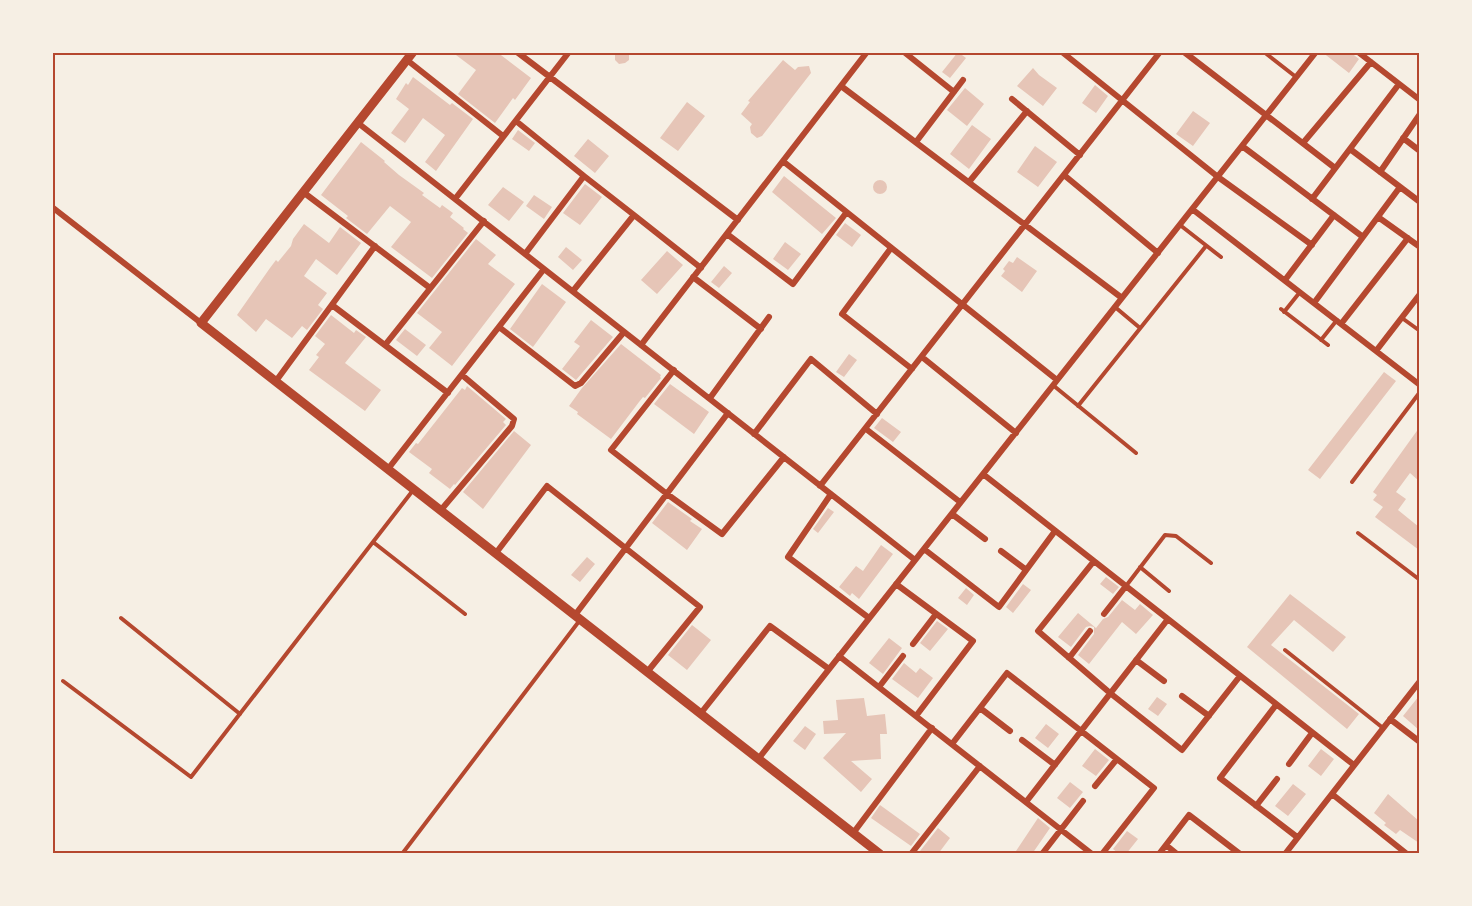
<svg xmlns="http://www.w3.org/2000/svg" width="1472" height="906" viewBox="0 0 1472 906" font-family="Roboto,sans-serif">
	<rect width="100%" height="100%" fill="#f6efe4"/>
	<path fill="#e6c5b7" d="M452,52H497L531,78L515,100L513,98L495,123L458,94L476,70Z
		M615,52H629V60L625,63L619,64L615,60Z
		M958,52L966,58L950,78L942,72Z
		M1322,52H1350L1359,59L1349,73Z
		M783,60L795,70L798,67L809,66L811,73L762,136L757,138L751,133L750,127L752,124L741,114L750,102L748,101Z
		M1033,68L1039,75L1057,88L1043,106L1017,86Z
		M413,77L450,105L452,103L473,119L436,171L425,162L445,135L423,118L405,143L391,133L409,109L396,99L406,83L408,85Z
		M1095,85L1108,96L1096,113L1082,103Z
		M965,88L984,104L967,126L947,110Z
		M687,102L705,116L678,151L660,138Z
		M1193,111L1210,123L1193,146L1176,134Z
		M972,125L991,139L969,169L950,154Z
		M518,130L535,143L529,151L512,139Z
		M588,139L609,156L595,173L574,156Z
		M361,142L385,161L384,162L399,175L424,193L422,195L440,208L442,205L453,213L450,217L464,228L463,229L468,233L432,278L391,247L411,222L390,206L367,234L346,218L348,216L321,195Z
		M1035,146L1057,162L1038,187L1017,172Z
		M784,176L836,218L822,234L772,192Z
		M873 187a7 7 0 1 1 14 0a7 7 0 1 1-14 0Z
		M585,184L602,197L580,225L563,213Z
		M503,187L524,202L509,221L488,205Z
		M534,195L552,207L544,219L526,206Z
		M845,223L861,235L852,247L836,235Z
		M304,224L329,243L340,227L361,243L337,275L316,259L304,276L327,293L318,305L323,309L307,330L302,326L292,338L266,319L256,332L237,315L270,268L276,260L278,262L291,246L293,239Z
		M476,239L496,255L488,264L515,284L452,366L429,348L442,332L417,313Z
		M785,242L801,254L788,270L773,259Z
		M566,247L582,260L573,270L558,257Z
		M667,251L683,265L657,294L641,280Z
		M1017,257L1037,271L1022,292L1001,276L1005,271L1003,269L1009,261L1013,263Z
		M724,266L732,273L719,288L711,282Z
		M542,284L566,302L533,347L510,329Z
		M331,315L354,333L356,330L366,337L345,363L381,390L365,411L309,370L319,357L316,355L325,344L315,336Z
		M591,320L613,337L576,380L562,369L580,346L574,342Z
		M405,329L426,345L417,356L396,340Z
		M621,344L661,375L660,377L661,378L645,398L643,397L639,402L611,439L577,414L578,412L569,406L582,388Z
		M849,354L857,360L844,377L836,372Z
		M1384,372L1396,381L1320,479L1308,470Z
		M670,384L709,412L694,434L654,404Z
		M467,386L506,419L503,422L506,425L455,485L454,484L450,489L429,473L432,469L409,452L416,443L418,444L462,388L465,390Z
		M882,418L901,432L893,442L874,428Z
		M1419,428V481L1410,473L1396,492L1406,499L1398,510L1419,527V550L1375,517L1383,507L1373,500L1377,495L1373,492Z
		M514,431L531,445L483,509L463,492Z
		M668,502L692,519L690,521L702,529L687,550L652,523Z
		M828,508L834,512L818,533L813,529Z
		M881,545L893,554L859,599L852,593L850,596L839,587L856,566L863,571Z
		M587,557L595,564L580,582L571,575Z
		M1106,577L1119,587L1113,594L1100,584Z
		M1023,584L1031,590L1013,613L1006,607Z
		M966,588L974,595L967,605L958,598Z
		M1290,594L1346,637L1333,652L1294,620L1271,645L1359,714L1347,729L1247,647Z
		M1122,600L1135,610L1140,604L1153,615L1136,634L1122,622L1089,664L1078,655L1094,634V627L1090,626L1086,627L1071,647L1058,637L1078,613L1096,628L1103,619L1108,617Z
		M937,621L948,629L930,651L920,643Z
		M692,625L711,640L687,670L668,655Z
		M889,638L902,648L883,674L869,663Z
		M904,663L916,673L920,668L933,678L918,698L892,679Z
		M1419,696V730L1403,716Z
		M1157,697L1167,704L1158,716L1148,709Z
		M864,698L867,716L885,714L887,734H880L881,759L851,761L872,779L861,792L823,758L846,733L824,734L823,721L838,720L836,700Z
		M1046,724L1059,734L1048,748L1035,738Z
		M805,726L816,734L805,750L793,741Z
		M1095,749L1109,760L1096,776L1082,766Z
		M1321,749L1334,759L1321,776L1308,766Z
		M1070,782L1083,792L1070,808L1057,798Z
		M1293,784L1306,794L1288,816L1275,806Z
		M1388,794L1419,821V843L1400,830L1396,834L1384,825L1386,823L1374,813Z
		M880,805L920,834L911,846L871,818Z
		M1038,818L1050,828L1032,854H1014Z
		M938,828L950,838L938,854H924L920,851Z
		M1127,831L1138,839L1126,854H1119L1113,849Z"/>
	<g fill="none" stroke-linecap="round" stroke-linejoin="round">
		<path stroke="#b5482f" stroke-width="4" d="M1264,52L1296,77
			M1180,225L1221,257
			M1115,307L1140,328
			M1281,309L1328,345
			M1284,312L1300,292
			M1402,318L1420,331
			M1321,340L1337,320
			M1054,386L1136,453
			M1078,406L1206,246
			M1352,482L1420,392
			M1358,533L1420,580
			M373,542L465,614
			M1140,567L1169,591
			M1126,586L1165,535L1176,536L1211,563
			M121,618L240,714
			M1285,650L1383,728
			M63,681L191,777L414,489
			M402,854L580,620"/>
		<path stroke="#b5482f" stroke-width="6" d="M517,52L738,220
			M904,52L954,92
			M1062,52L1218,177L1312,245
			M1184,52L1335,168
			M1358,52L1420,100
			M407,60L503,136
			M841,86L1122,298
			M1012,99L1080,155
			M516,121L584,176L525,254
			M358,123L915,560
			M1403,138L1420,151
			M916,142L963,80
			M1303,143L1371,62
			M1242,146L1363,237
			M1350,149L1420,202
			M784,162L1057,380
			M1380,172L1420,114
			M1064,175L1158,253
			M584,176L634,215
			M969,182L1027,111
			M303,192L430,288
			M455,199L569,52
			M1312,199L1399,84
			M52,207L201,323
			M1192,209L1420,385
			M1378,217L1420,247
			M727,234L793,284L846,213
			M891,248L842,314L912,369
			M693,277L761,329
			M1285,280L1334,215
			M573,291L634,215L701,268
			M1314,303L1400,187
			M332,305L448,393
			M1341,324L1408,238
			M499,327L575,386L581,383L624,332
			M385,345L484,221
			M641,345L867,52
			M1376,351L1420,294
			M922,357L1016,433
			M674,370L611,450L667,494L722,534L784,457
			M276,381L375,246
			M710,398L769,317
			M866,429L960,502
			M754,434L811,359L877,414
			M388,469L544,269
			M983,474L1354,765
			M820,486L1160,52
			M831,494L788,557L869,618
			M441,510L512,426L514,419L462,375
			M952,514L985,539
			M924,549L999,607L1055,531
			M1001,551L1025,569
			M496,553L547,486L700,607L648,671
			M1094,561L1038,631L1110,693L1182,750L1240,676
			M896,584L973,641L916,716
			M1104,614L1126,586
			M575,615L728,413
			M913,644L936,614
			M839,656L1092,854
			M1069,658L1090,631
			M1136,660L1164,681
			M879,687L903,656
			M1182,696L1209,716
			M1276,705L1220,778L1297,837
			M980,708L1010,731
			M701,713L770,626L829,669
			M1390,719L1420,742
			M1022,740L1055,765
			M952,744L1007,673L1154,788L1102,854
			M759,758L1316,52
			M1289,764L1312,733
			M1095,786L1117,759
			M1332,794L1407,854
			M1026,802L1168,619
			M1256,806L1277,779
			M854,832L932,728
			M1166,845L1177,854
			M911,854L980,766
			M1042,854L1083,801
			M1159,854L1189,815L1240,854
			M1285,854L1420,681"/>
		<path stroke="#b5482f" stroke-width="9" d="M413,52L201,323L880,854"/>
	</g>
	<rect width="1472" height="906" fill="none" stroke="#f6efe4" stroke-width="108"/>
	<rect x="54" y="54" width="1364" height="798" fill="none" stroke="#b5482f" stroke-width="2"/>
</svg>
